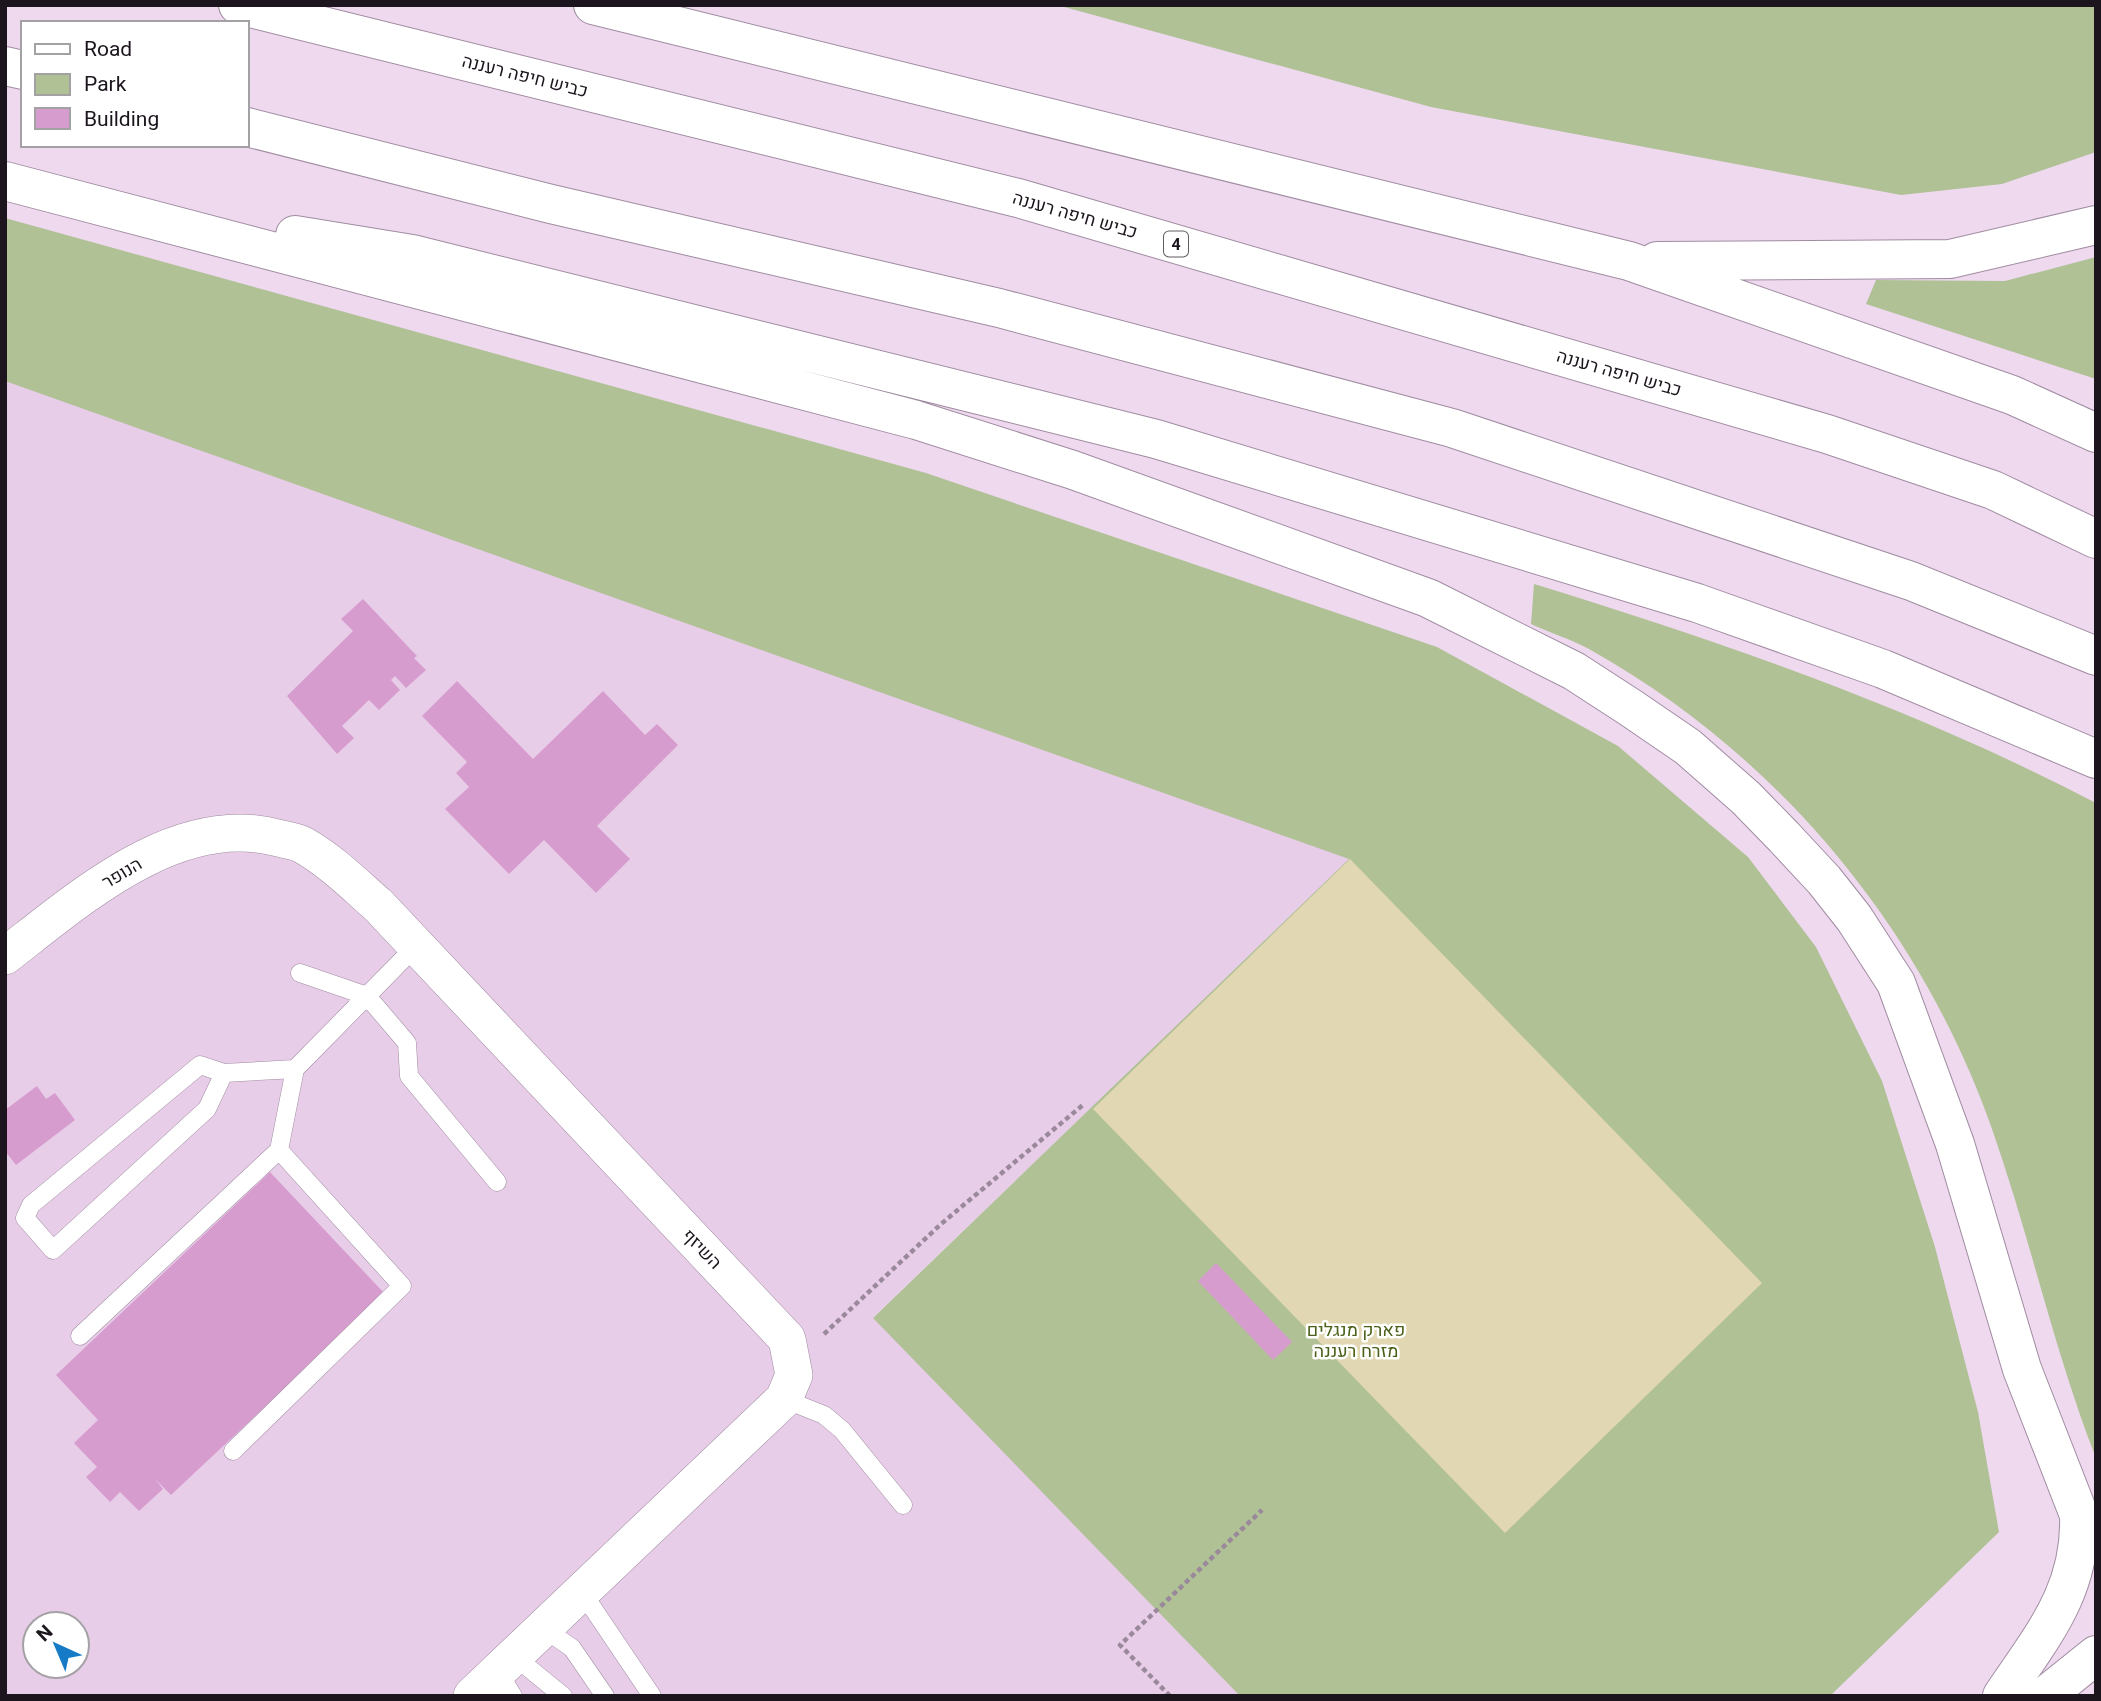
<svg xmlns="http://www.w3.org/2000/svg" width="2101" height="1701" viewBox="0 0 2101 1701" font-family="Roboto,Heebo,sans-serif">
	<rect width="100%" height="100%" fill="#eed9ef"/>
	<path fill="#e8cde9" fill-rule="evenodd" d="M5,311L1350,859L873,1317L1240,1696H5ZM35,1624H77V1666H35Z"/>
	<path fill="#b0c195" d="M1057,5H2096V152L2002,184L1901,195L1431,107Z
		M5,218L926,473L1437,647L1618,746L1748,857L1816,947L1882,1081L1935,1247L1978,1412L1999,1532L1830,1696H1240L873,1318L1349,859L5,381Z
		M2096,257V379L1866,304L1876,280L2005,281Z
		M1534,584C1726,643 1918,710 2096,803V1458C2054,1351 2030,1237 1992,1129C1921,927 1777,754 1589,649C1571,639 1550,633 1531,624Z"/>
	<path fill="#e1d7b2" d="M1350,859L1762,1283L1505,1533L1093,1109Z"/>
	<path fill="#d79cce" d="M363,599L417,656L414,658L426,670L406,688L395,676L391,680L400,690L379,710L369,700L342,726L354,738L337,754L287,696L353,631L341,619Z
		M457,681L533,759L603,691L645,735L657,724L678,745L597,826L630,859L596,893L544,840L509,874L445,809L469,787L456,773L467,762L422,716Z
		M37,1086L46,1099L55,1093L75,1120L16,1165L5,1151V1110Z
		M270,1172L385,1294L171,1495L155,1479L163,1489L139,1511L120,1492L110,1502L86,1477L97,1467L74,1443L98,1420L56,1375Z
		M1216,1263L1292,1342L1273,1360L1198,1281Z"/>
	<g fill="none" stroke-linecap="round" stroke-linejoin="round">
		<defs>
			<path id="service" d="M300,973L367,996L407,1043L409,1076L497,1182
				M224,1073L207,1109L53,1250L25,1218L31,1205L200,1065L224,1073L295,1069
				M80,1336L279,1150L295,1069L416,946
				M784,1399L824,1415L842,1430L903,1505
				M233,1451L402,1286L279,1150
				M582,1592L652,1696
				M543,1628L572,1648L605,1696
				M514,1656L563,1696
				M498,1672L513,1696"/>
			<path id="minor" d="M5,956C80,898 177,811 278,838C286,840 296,841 303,845C331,861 354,884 378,905L787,1339L794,1375L784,1399L472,1696"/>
			<path id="secondary" d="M2045,1696L2096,1655"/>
			<path id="trunk" d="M238,5L1018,198L1827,434L1993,490L2096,539
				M593,5L1629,261L2012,395L2096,433
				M5,66L23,70
				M247,127L551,204L999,308L1452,428L1911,581L2096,656
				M5,181L916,420L1073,470L1428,598L1574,671L1631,708L1688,747L1746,798L1784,837L1824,880L1854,918L1896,983L1955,1144L2022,1369L2079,1515L2096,1545
				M295,235L412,254L1156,439L1697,603L1883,669L2096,759
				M1657,261L1950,259L2096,225
				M2002,1696C2042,1636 2082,1591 2079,1515"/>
		</defs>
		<use href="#service" stroke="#a08ca1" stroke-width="19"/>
		<use href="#minor" stroke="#a08ca1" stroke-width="38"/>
		<use href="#secondary" stroke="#a08ca1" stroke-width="40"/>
		<use href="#trunk" stroke="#a08ca1" stroke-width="40"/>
		<path stroke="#99899a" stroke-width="4.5" stroke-dasharray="5 3.5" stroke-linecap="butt" d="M824,1334L941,1224L1084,1104
			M1170,1696L1120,1645L1262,1510"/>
		<use href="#service" stroke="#fff" stroke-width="18"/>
		<use href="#minor" stroke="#fff" stroke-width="37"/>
		<use href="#secondary" stroke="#fff" stroke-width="38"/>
		<use href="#trunk" stroke="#fff" stroke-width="38"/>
	</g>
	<g text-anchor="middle" stroke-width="5" stroke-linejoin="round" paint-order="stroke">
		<rect fill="#fff" stroke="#605b61" stroke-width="2" x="1164" y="231.5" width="24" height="25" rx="5"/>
		<g font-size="16" font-weight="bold" fill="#1c151d">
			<text x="1176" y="250">4</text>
		</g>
		<g font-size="18" fill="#1c151d" stroke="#fff">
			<text transform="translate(525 76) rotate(14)" y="6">כביש חיפה רעננה</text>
			<text transform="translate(1075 215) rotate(16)" y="6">כביש חיפה רעננה</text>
			<text transform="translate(1619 373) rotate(16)" y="6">כביש חיפה רעננה</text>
			<text transform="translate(122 873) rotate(-31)" y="6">הנופר</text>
			<text transform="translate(702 1249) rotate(46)" y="6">השיזף</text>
		</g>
		<g font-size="18" fill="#4b6119" stroke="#fff">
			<text x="1356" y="1336">פארק מנגלים<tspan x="1356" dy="21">מזרח רעננה</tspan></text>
		</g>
	</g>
	<rect width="2101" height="1701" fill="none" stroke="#1c151d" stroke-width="14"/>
	<rect x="21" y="21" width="228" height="126" fill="#ffffff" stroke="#a4a1a5" stroke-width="2"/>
	<rect x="35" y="44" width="35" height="10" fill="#ffffff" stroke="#a4a1a5" stroke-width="2"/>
	<text x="84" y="56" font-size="21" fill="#1c151d">Road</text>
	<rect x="35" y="74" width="35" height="21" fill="#b0c195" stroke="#a4a1a5" stroke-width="2"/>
	<text x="84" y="91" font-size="21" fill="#1c151d">Park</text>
	<rect x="35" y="108" width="35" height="21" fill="#d79cce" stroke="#a4a1a5" stroke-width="2"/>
	<text x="84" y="126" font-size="21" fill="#1c151d">Building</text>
	<g transform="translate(56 1645) rotate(316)"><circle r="33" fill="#ffffff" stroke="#a4a1a5" stroke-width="2"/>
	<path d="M0-5L12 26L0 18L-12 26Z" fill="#167bc6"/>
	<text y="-10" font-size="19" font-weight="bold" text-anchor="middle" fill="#1c151d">N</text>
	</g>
</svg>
